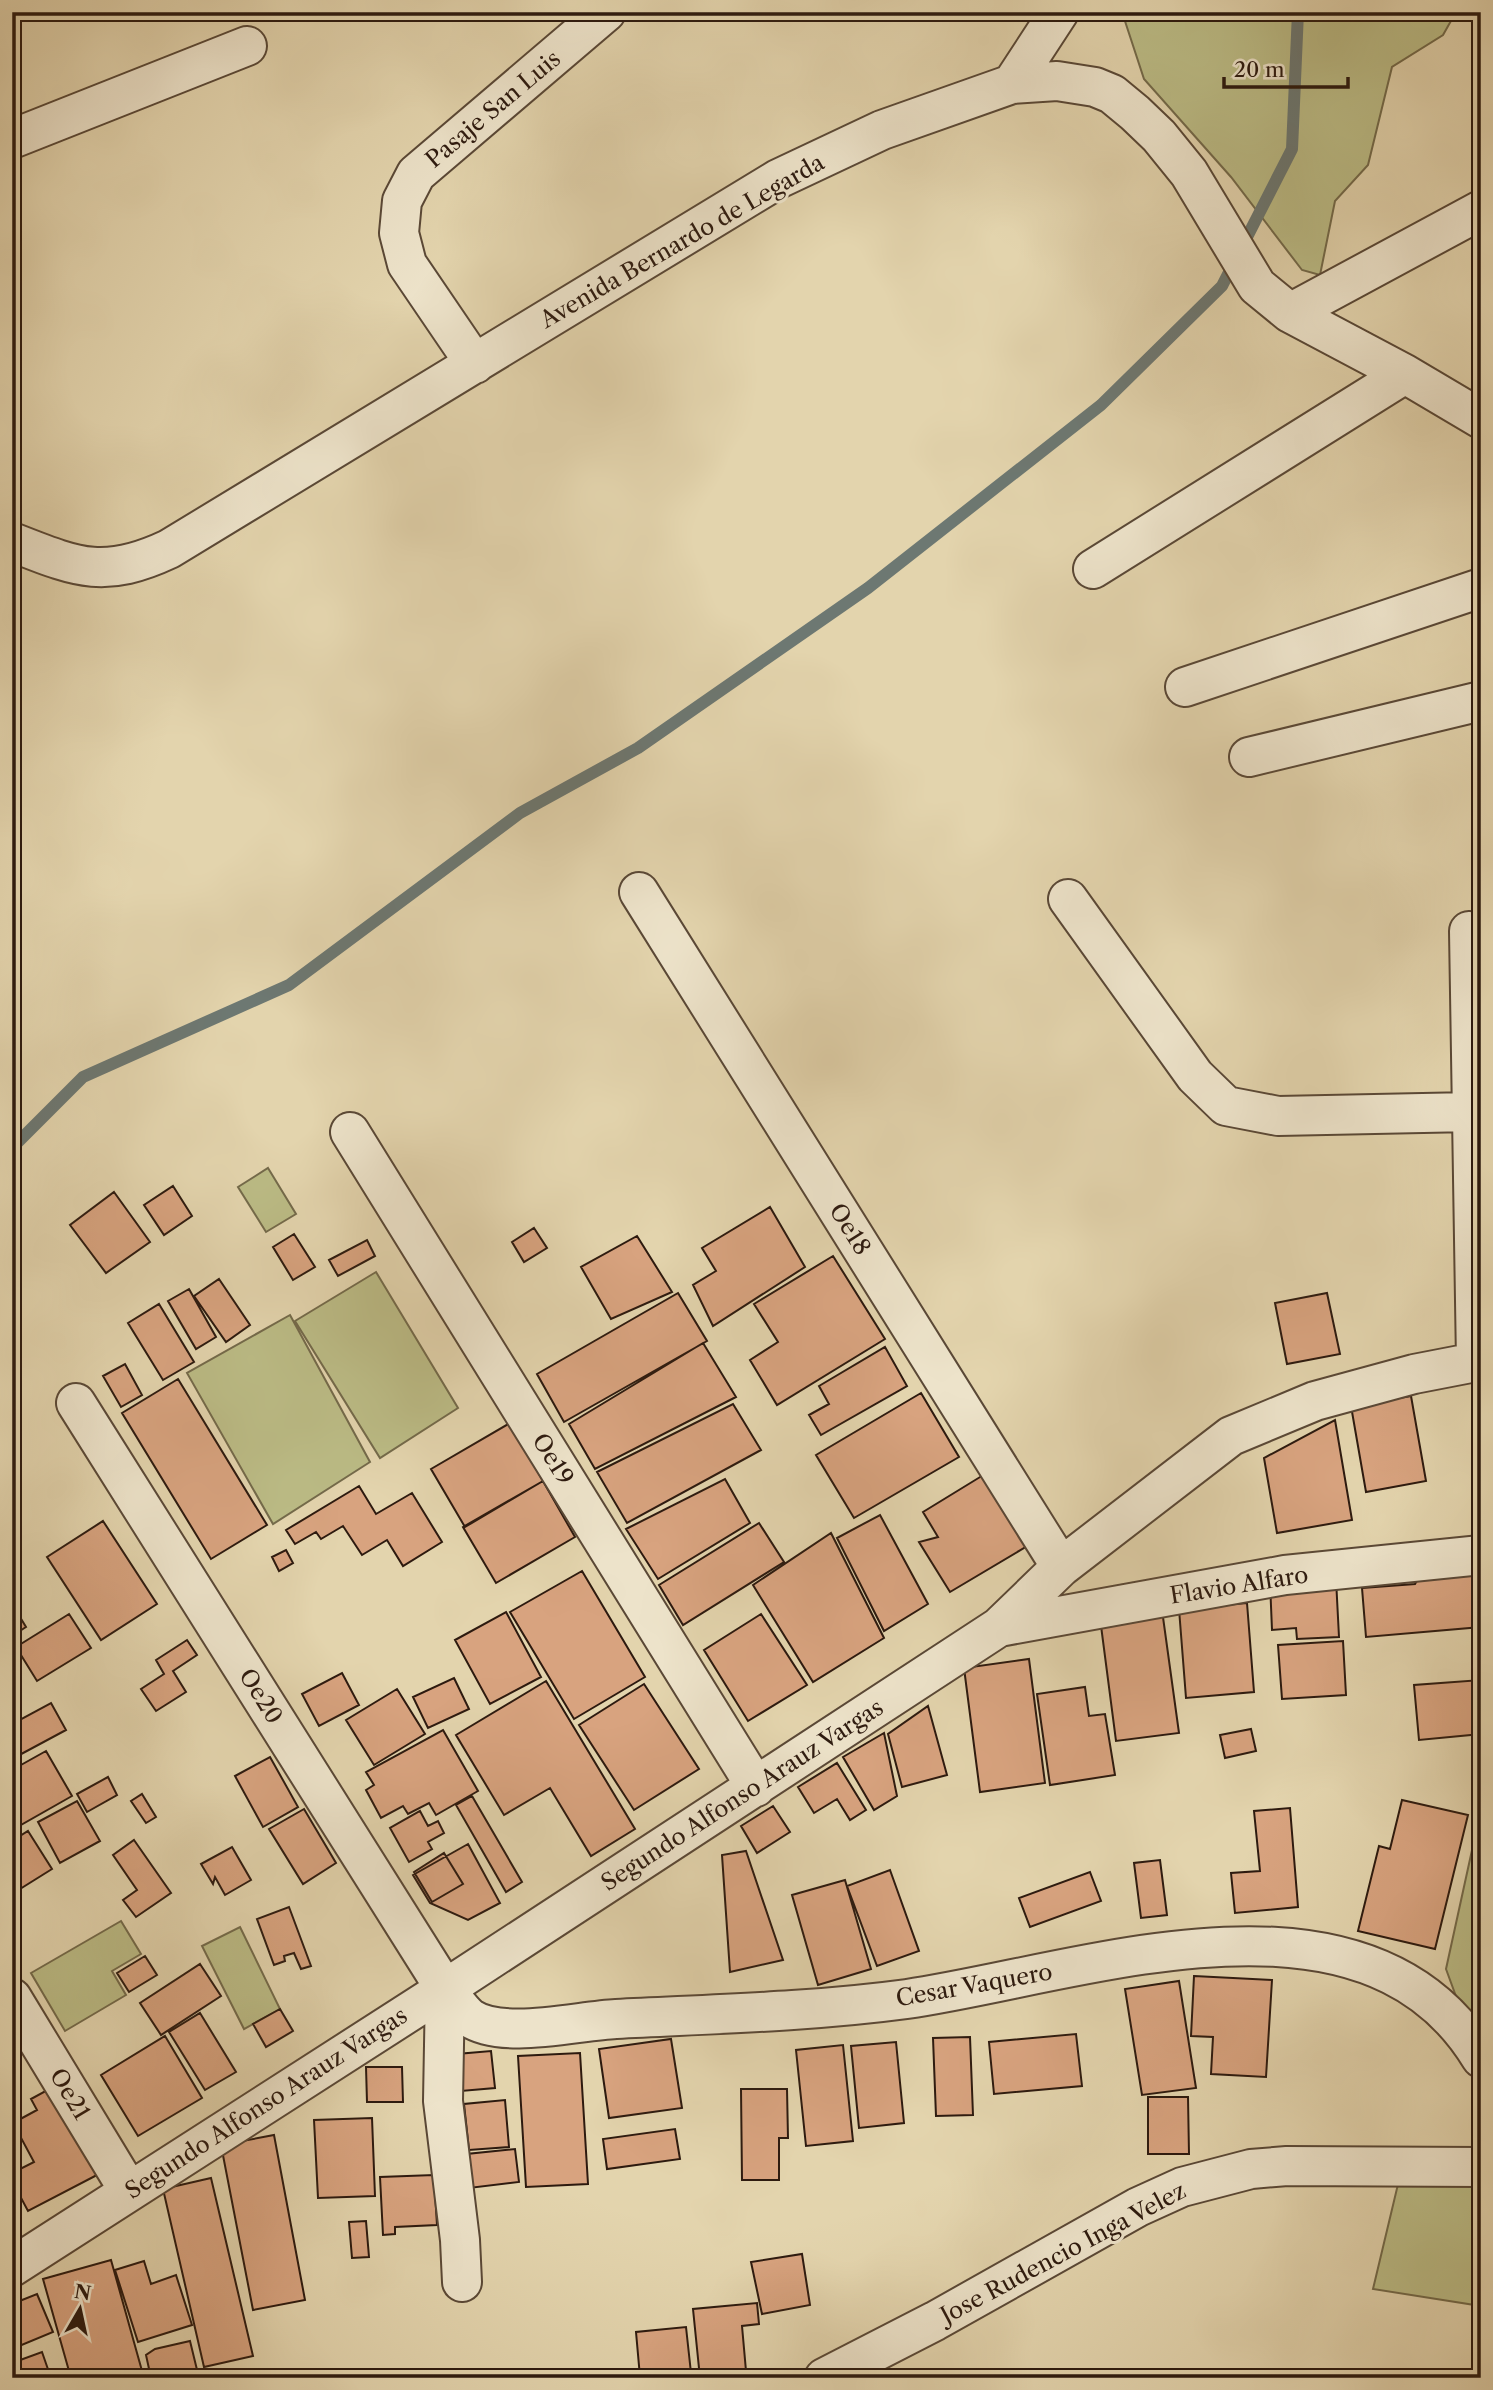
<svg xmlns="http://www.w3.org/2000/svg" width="1493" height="2390" viewBox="0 0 1493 2390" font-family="'Libre Caslon Text',serif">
	<rect width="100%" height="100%" fill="#e3d4ad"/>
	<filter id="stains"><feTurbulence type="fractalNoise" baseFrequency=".00286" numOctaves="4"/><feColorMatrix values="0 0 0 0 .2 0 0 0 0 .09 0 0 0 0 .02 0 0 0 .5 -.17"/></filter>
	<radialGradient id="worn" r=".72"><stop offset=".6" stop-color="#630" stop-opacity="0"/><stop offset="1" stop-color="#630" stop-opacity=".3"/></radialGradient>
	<path fill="#bbbb85" stroke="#746a4a" stroke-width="2" d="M1122,12H1456L1443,35L1392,67L1368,165L1335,201L1320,275L1302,270L1231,177L1144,79Z
		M268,1168L296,1214L266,1232L238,1187Z
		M376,1272L458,1408L380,1458L295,1321Z
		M290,1315L370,1462L273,1524L187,1373Z
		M1481,1809V2037L1457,1999L1446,1969Z
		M121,1921L141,1954L112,1971L126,1995L65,2031L31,1973Z
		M240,1927L280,2009L244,2029L202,1946Z
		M1399,2180L1481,2181V2306L1373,2289Z"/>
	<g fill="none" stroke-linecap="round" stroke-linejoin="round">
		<path stroke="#6d7872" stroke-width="12" d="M12,1148L83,1077L289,985L520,813L638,748L868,588L1101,405L1222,286L1292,149L1298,12"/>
	</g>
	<path fill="#d8a37f" stroke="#2d1a0f" stroke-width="2" d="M173,1186L192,1216L164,1235L144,1205Z
		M114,1192L150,1242L106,1273L70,1225Z
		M770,1207L805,1267L713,1326L693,1285L716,1271L702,1248Z
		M534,1228L547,1248L524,1262L512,1242Z
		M294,1234L315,1267L293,1280L273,1247Z
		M637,1236L672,1292L611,1319L581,1267Z
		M367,1240L375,1256L338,1276L329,1260Z
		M833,1256L885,1339L777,1405L750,1360L778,1342L754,1304Z
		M219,1279L250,1325L226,1342L194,1296Z
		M189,1289L216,1337L196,1349L168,1301Z
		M678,1293L707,1341L564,1422L537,1374Z
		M1327,1293L1340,1354L1287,1364L1275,1303Z
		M159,1304L194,1362L163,1380L128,1323Z
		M703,1343L736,1397L595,1469L569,1424Z
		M885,1347L907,1386L821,1435L809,1415L829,1404L819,1386Z
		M125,1364L142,1395L121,1407L103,1376Z
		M178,1379L267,1525L211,1559L122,1413Z
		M921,1393L959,1457L854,1518L816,1455Z
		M1411,1396L1426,1481L1366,1492L1351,1406Z
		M733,1404L761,1450L627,1523L597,1472Z
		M1335,1420L1352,1520L1277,1533L1264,1458Z
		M510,1423L543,1481L465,1527L431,1469Z
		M985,1474L1029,1545L950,1592L919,1542L938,1537L923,1512Z
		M725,1479L750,1523L658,1579L626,1529Z
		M543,1481L575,1537L496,1583L463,1527Z
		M359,1486L376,1514L412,1493L442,1542L403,1566L387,1540L362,1555L343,1526L321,1539L316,1532L295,1544L286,1530Z
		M880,1515L928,1604L884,1631L837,1538Z
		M103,1521L157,1604L101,1640L47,1557Z
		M759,1523L784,1562L683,1625L659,1585Z
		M831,1533L884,1638L813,1682L753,1585Z
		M286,1550L293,1563L279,1571L272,1557Z
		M1481,1566V1627L1366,1637L1362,1588L1415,1584L1423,1570Z
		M582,1571L645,1677L574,1719L510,1612Z
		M1336,1579L1339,1637L1297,1639L1296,1628L1272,1630L1270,1582Z
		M1247,1603L1254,1692L1186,1698L1179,1609Z
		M12,1604L26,1627L12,1636Z
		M1162,1610L1179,1733L1116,1741L1100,1618Z
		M506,1612L541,1677L490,1704L455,1640Z
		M69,1614L91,1648L37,1681L16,1647Z
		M761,1614L807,1685L748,1721L704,1650Z
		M187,1640L197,1655L173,1671L186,1692L156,1711L141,1689L164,1674L156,1660Z
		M1343,1641L1346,1695L1282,1699L1278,1645Z
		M1029,1659L1045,1783L980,1792L964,1668Z
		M342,1673L359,1705L319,1726L302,1694Z
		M454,1678L469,1709L428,1728L413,1697Z
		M1481,1680V1734L1419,1740L1414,1685Z
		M546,1681L635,1829L591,1856L550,1788L504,1815L456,1735Z
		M644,1684L699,1769L634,1810L579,1725Z
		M1085,1687L1089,1716L1105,1714L1115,1775L1050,1785L1037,1694Z
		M397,1689L425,1734L374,1765L346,1720Z
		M51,1703L66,1730L12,1759V1724Z
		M928,1706L947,1775L902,1787L888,1734Z
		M1251,1729L1256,1751L1225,1758L1220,1735Z
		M443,1730L478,1791L436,1815L429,1803L408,1814L403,1806L381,1818L366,1790L374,1785L366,1772Z
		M884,1733L897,1796L874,1810L843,1757Z
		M46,1751L72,1796L12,1830V1770Z
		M270,1757L298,1807L263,1827L235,1776Z
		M837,1763L866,1810L850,1820L837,1799L814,1813L798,1787Z
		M108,1777L117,1795L87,1812L77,1794Z
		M142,1794L156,1817L146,1823L131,1801Z
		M472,1796L522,1882L506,1892L456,1805Z
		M1402,1800L1468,1815L1435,1949L1358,1931L1379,1846L1390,1849Z
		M77,1801L100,1841L60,1863L38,1822Z
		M773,1806L790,1832L757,1853L741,1826Z
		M1290,1808L1298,1907L1235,1913L1231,1873L1260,1871L1254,1811Z
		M304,1809L336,1863L303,1884L269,1829Z
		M420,1811L428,1826L438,1821L444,1833L428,1842L432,1849L409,1862L390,1828Z
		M28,1831L52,1869L12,1894V1841Z
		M134,1840L171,1893L136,1917L123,1900L137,1890L113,1855Z
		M468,1844L500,1903L468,1920L430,1903L413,1875Z
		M232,1847L251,1880L225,1895L215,1877L213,1884L201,1864Z
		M746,1851L783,1960L730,1972L722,1855Z
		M444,1853L463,1884L432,1902L414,1872Z
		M1160,1860L1167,1915L1141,1918L1134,1863Z
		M890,1870L919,1951L877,1966L847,1886Z
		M1090,1872L1101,1901L1030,1927L1019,1898Z
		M845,1880L871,1969L818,1985L792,1895Z
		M289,1907L311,1966L301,1969L294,1953L284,1956L285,1961L274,1965L257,1919Z
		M145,1956L157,1975L129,1992L117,1973Z
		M200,1964L221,1996L161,2035L140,2003Z
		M1194,1976L1272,1980L1266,2077L1211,2074L1213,2037L1191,2036Z
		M1179,1981L1196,2088L1142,2095L1125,1989Z
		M280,2009L293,2031L266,2047L253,2024Z
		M200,2013L236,2072L205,2090L169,2032Z
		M1076,2034L1082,2086L994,2094L989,2042Z
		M165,2036L202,2098L138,2136L101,2075Z
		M970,2037L973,2115L936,2116L933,2038Z
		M671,2039L682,2108L609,2118L599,2049Z
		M896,2042L904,2123L859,2128L851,2046Z
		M843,2045L853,2141L806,2146L796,2050Z
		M491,2051L495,2088L461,2091L457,2054Z
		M580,2053L588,2184L526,2187L518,2056Z
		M366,2067H402L403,2102H367Z
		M51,2088L97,2175L28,2211L12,2181V2173L34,2162L13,2123L37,2110L31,2099Z
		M741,2089H787L788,2138H779V2180H742Z
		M1148,2097H1188L1189,2154H1148Z
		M505,2100L509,2147L469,2150L464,2104Z
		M372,2118L375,2196L318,2198L314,2120Z
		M675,2129L680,2159L607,2169L603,2139Z
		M274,2135L305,2300L253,2310L221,2145Z
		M515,2149L519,2182L461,2189L457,2155Z
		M434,2175L437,2225L395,2227V2234L383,2235L380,2177Z
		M211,2178L253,2356L204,2367L163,2189Z
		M366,2221L369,2257L352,2258L349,2222Z
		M802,2254L810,2305L762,2314L751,2262Z
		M111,2260L144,2378H71L43,2279Z
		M144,2261L151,2284L176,2275L192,2325L138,2342L115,2270Z
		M37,2294L53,2332L12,2349V2304Z
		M757,2303L759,2324L742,2326L746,2371L726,2374L727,2378H700L693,2309Z
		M686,2327L691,2373L640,2377L636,2332Z
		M190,2341L199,2378H151L146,2355L155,2349Z
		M42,2352L51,2378H13L12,2363Z
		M964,2371L965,2378H919Z"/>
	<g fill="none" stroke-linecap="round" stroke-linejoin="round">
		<defs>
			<path id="minor" d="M1012,84L1059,12
				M12,139L247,46
				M1290,313L1481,210
				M475,364L407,264L399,233L402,201L416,174L606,12
				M12,542C76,567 103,580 169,549L778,179L882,130L1012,84L1057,81L1095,87L1112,94L1135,113L1159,136L1189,173L1257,286L1290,313L1405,374L1481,419
				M1093,569L1405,374
				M1185,687L1481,588
				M1249,757L1481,701
				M639,892L1061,1567
				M1068,899L1195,1076L1226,1106L1278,1116L1471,1112
				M1469,931L1476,1362
				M350,1132L756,1787
				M76,1403L445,1989C453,1998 461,2011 470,2018C503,2040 576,2021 616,2019C713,2014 810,2012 907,1999C1080,1974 1365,1866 1481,2058
				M999,1627L1285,1575L1481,1555
				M445,1989L443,2101L460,2240L462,2282
				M12,1998L129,2191
				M12,2267L445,1989L999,1627L1061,1567L1231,1436L1315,1401L1414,1374L1481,1361
				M824,2378L935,2321L1138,2207L1182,2187L1251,2169L1287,2166L1481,2167"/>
		</defs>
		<use href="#minor" stroke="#5a4836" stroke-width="42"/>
		<use href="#minor" stroke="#ede3ca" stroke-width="38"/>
	</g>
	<g text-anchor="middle" stroke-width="6" stroke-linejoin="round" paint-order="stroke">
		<g font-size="23" fill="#2d1a0f" stroke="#ede3ca">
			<text transform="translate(493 109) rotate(-40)" y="8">Pasaje San Luis</text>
			<text transform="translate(682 241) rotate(-30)" y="8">Avenida Bernardo de Legarda</text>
			<text transform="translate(850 1229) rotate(58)" y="8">Oe18</text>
			<text transform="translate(553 1459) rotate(58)" y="8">Oe19</text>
			<text transform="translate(1239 1585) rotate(-9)" y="8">Flavio Alfaro</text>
			<text transform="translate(261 1696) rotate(58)" y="8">Oe20</text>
			<text transform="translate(742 1795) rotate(-33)" y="8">Segundo Alfonso Arauz Vargas</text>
			<text transform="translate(974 1985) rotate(-10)" y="8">Cesar Vaquero</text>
			<text transform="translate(70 2094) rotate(59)" y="8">Oe21</text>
			<text transform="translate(266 2103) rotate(-33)" y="8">Segundo Alfonso Arauz Vargas</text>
			<text transform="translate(1063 2253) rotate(-28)" y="8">Jose Rudencio Inga Velez</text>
		</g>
	</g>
	<rect width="1493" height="2390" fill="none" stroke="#e3d4ad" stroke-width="42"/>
	<rect x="14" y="14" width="1465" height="2362" fill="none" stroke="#2d1a0f" stroke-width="3.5"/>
	<rect x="21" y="21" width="1451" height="2348" fill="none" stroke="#2d1a0f" stroke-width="2"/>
	<g transform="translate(80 2309) rotate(9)" stroke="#ede3ca" stroke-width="5" paint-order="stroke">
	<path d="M0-5L12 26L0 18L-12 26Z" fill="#2d1a0f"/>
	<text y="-10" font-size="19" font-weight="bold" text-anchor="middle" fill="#2d1a0f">N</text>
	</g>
	<path d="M1224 77v10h124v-10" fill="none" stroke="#2d1a0f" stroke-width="3.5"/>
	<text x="1234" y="77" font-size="21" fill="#2d1a0f" stroke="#ede3ca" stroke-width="5" paint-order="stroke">20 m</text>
	<rect width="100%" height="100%" filter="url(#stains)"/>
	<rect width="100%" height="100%" fill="url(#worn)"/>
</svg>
